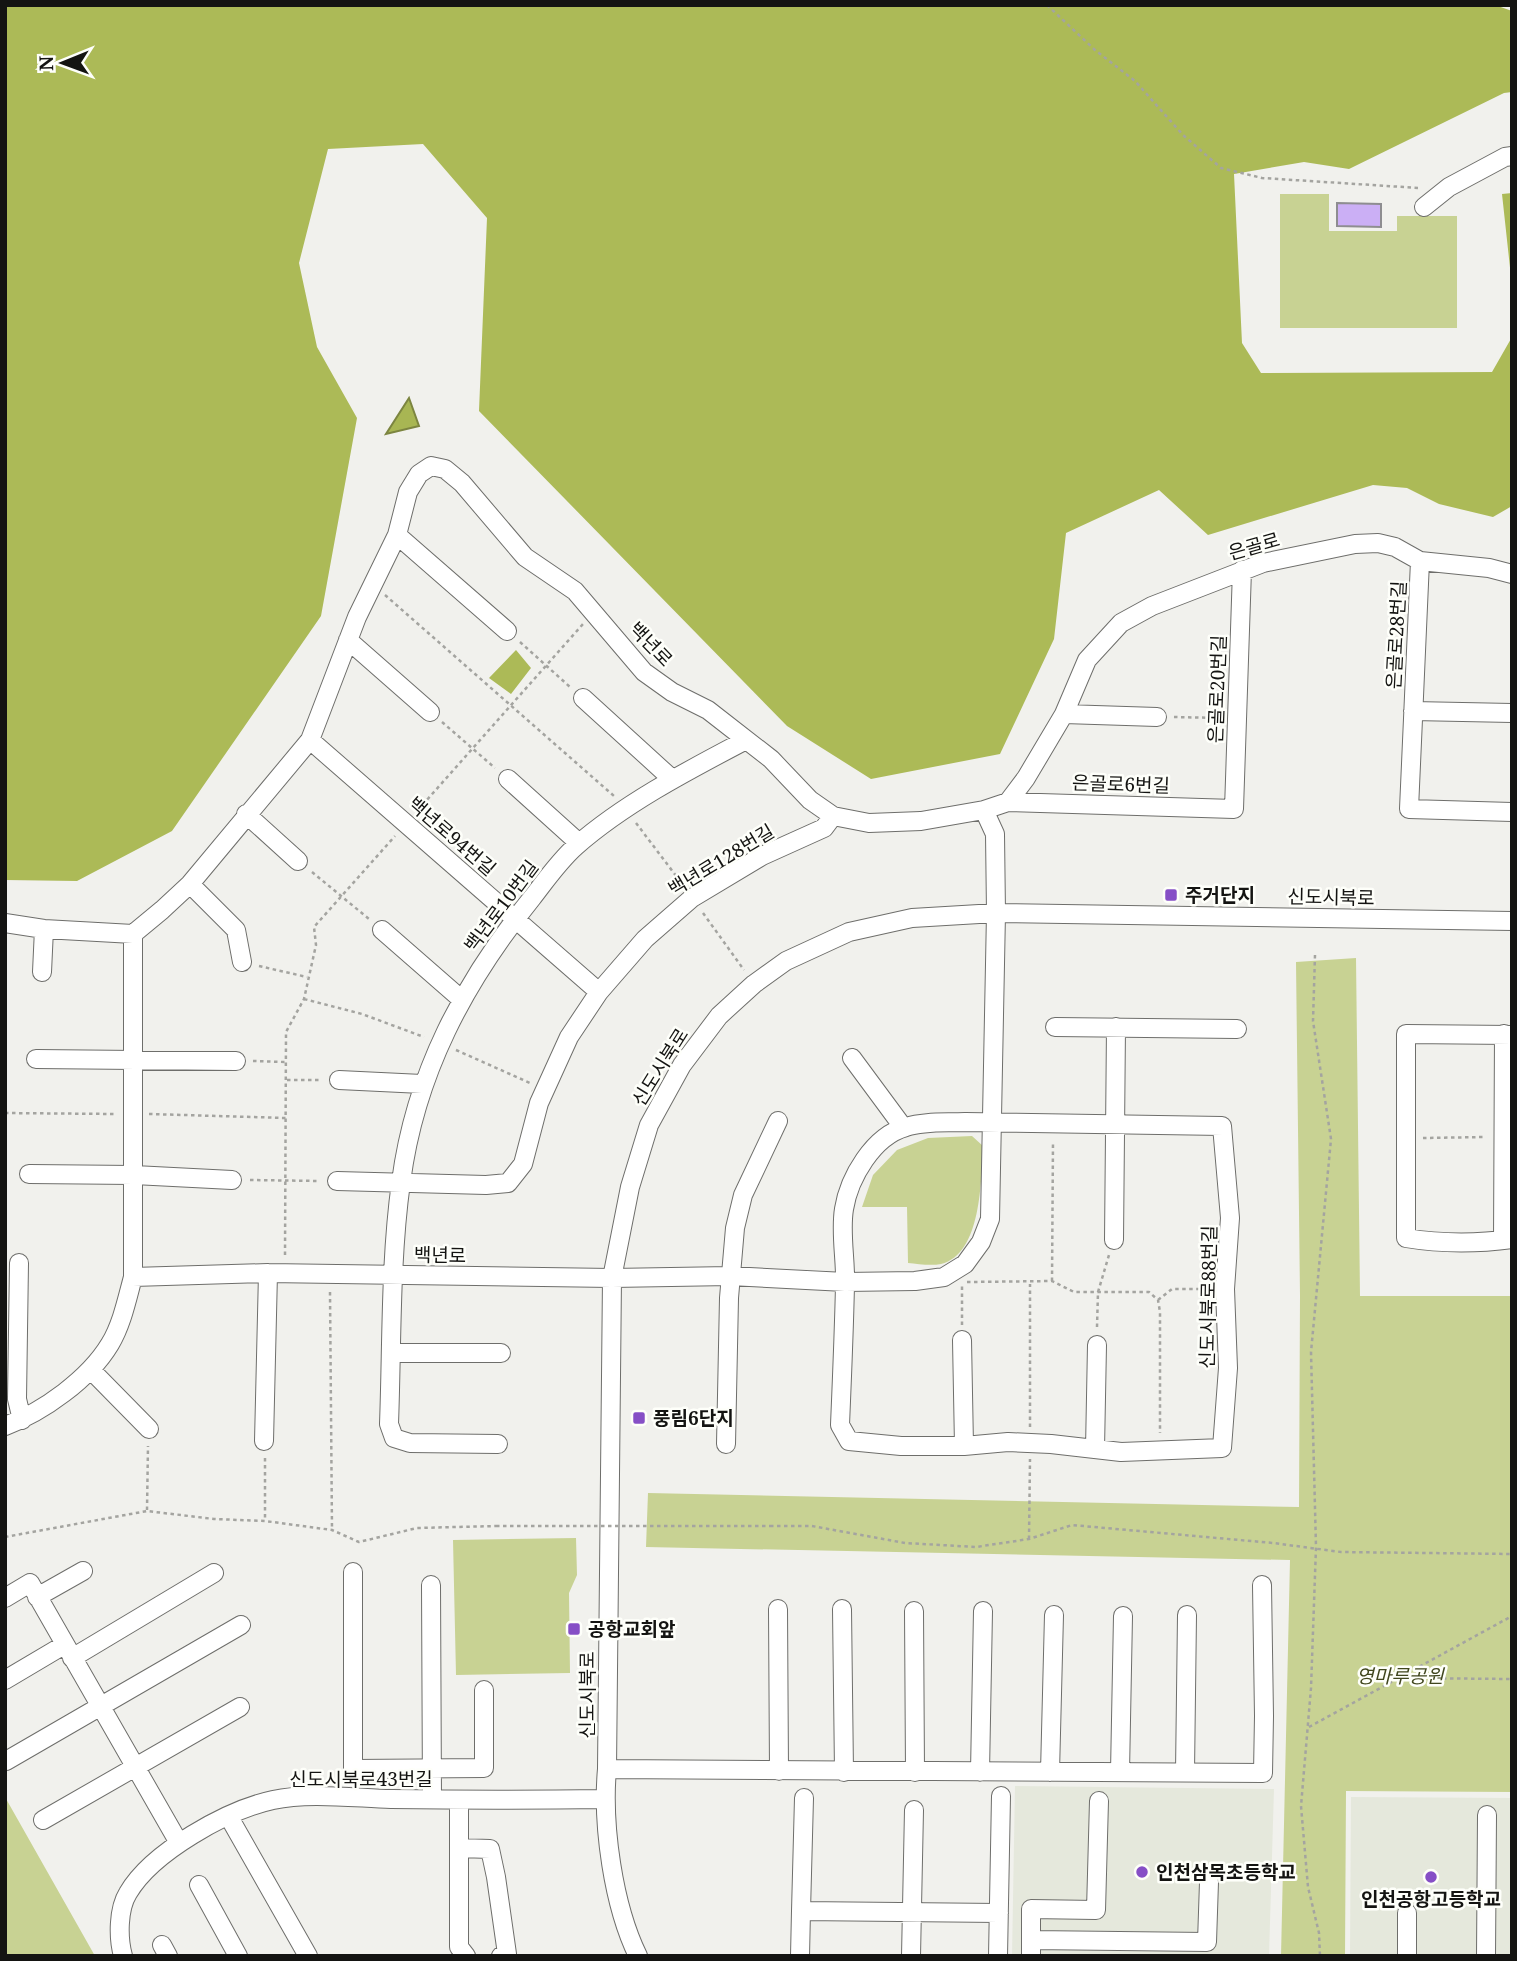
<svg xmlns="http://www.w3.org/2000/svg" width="1517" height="1961" viewBox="0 0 1517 1961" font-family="'Noto Serif','Noto Sans KR',serif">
	<rect width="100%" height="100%" fill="#f1f1ed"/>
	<path fill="#e5e8dc" d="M1015,1786L1274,1789L1269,1956H1012Z
		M1351,1797L1512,1798V1956H1350Z"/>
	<path fill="#c8d293" d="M1280,194H1329V231H1397V216H1457V328H1280Z
		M1356,958L1360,1296H1512V1792L1346,1791L1345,1956H1281L1290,1560L646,1547L648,1493L1299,1507L1300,1296L1296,962Z
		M972,1136L983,1146C981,1179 982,1254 941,1264C931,1266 918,1264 908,1263L907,1207H862L873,1175L897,1150L928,1138Z
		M576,1538L577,1575L569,1593L570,1673L456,1675L453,1540Z
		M5,1797L95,1956H5Z"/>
	<path fill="#acba57" d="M5,5H1495L1512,11V92L1504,93L1349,169L1304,162L1234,174L1242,343L1261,373L1492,372L1512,337V506L1493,517L1439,504L1407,488L1373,485L1208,535L1159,490L1066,533L1054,639L1000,754L871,779L787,726L479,411L487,218L423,144L328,149L299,263L317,347L357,418L321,616L172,831L77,881L5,880Z
		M1512,193V286L1502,194Z
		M516,650L531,668L511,694L489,678Z"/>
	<path fill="#a8b653" stroke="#7c8540" stroke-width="2" d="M409,398L419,426L386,434Z"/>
	<path fill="#cbaff5" stroke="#8e8d90" stroke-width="2" d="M1337,203L1381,204V227L1337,226Z"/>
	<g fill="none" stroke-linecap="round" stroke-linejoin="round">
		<defs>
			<path id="minor" d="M1424,207L1449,187L1505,157L1512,156
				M397,535L507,631
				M1420,561L1409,809L1512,812
				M348,640L430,712
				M583,698L672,779
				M1413,711L1512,713
				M1064,714L1157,717
				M310,740L599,992
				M508,779L579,843
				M1008,802L1234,809L1242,570
				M246,814L298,861
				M190,884L236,930L242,962
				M5,923L44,929L133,934L162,910L190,884L310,740L357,617L397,535L408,492L419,474L431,466L445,469L462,483L525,557L575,591L644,672L672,692L708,710L771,759L810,800L833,816L869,823L921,821L984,810
				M382,930L461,999
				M133,934V1277
				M42,972L44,929
				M1055,1027L1237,1029
				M1512,1035L1406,1034V1238C1442,1244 1475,1244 1512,1239
				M852,1058L903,1127
				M36,1059L236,1061
				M339,1080L422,1084
				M965,1122L1222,1126L1230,1218L1225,1289L1228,1368L1222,1448L1121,1452L1051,1444L1008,1442L964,1446H901L849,1441L840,1425C842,1378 844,1331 845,1285C846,1260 840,1233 844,1209C849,1178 873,1136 906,1127C925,1121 945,1123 965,1122Z
				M29,1174L134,1175L232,1180
				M337,1181L486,1185L508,1183L523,1164L539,1103L569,1037L599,992L645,939L692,898L762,856L824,828L833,816
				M1114,1240L1116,1027
				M1503,1240L1504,1034
				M19,1263L17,1399L22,1420
				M962,1340L964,1446
				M392,1353H501
				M91,1370L149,1429
				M5,1426C43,1412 89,1379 110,1344C122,1324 127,1299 133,1277L268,1273L612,1278L730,1276L845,1282L915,1281L944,1277L965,1264L981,1242L990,1219L996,913L995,834L984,810L1008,802L1026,778L1064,714L1087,660L1121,623L1152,606L1263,563L1355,544L1378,543L1395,547L1420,561L1489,568L1512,574
				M264,1441L268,1273
				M498,1444L410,1443L394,1438L389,1424C392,1344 390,1262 401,1182C415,1074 464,982 532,898C546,880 559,861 576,846C625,803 689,770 746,740
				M726,1444L729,1298L735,1228L743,1195L778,1121
				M1095,1449L1097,1345
				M353,1572V1769L484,1768V1690
				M431,1585L432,1799
				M37,1597L83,1571
				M5,1598L30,1583L179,1843
				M778,1609L779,1771
				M842,1609L844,1772
				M914,1611L915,1772
				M72,1658L214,1573
				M5,1680L64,1645
				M6,1761L241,1625
				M607,1769L1263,1773L1264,1716L1262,1585
				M980,1772L983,1611
				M1050,1772L1054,1615
				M1120,1772L1123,1616
				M1185,1772L1187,1615
				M804,1798L801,1911L999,1913
				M459,1800V1947L466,1956
				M229,1817L308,1956
				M43,1820L240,1707
				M459,1848L490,1849L496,1877L507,1954L501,1956
				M199,1885L238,1956
				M1031,1940L1207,1942L1209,1882
				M162,1945L168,1956
				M123,1956C118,1938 118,1909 128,1893C152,1852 227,1810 273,1800C308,1792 355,1798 391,1799C462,1800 533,1800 605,1799
				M638,1956C613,1905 602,1825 607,1769L612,1278L630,1187L649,1125L682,1065L719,1016L754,984L786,961L849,932L912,918L996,913L1512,921
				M800,1956L801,1911
				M911,1956L914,1810
				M998,1956L1001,1796
				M1031,1956V1909L1096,1910L1099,1801
				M1407,1956V1913
				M1486,1956L1487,1815"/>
		</defs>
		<use href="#minor" stroke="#6e6e6b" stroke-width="20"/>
		<path stroke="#a4a4a0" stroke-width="2.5" stroke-dasharray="3.5 3.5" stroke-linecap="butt" d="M1047,5L1095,50L1135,81L1183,135L1221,168L1262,178L1419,188
			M385,595L614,796
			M520,642L570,687
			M1174,717L1220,718
			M442,722L495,768
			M418,810L583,624
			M636,823L683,885
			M312,872L369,919
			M703,913L744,970
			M1315,955L1313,1021L1331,1139L1311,1352L1316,1547L1311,1688L1301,1806L1308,1887L1319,1933L1320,1956
			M259,966L307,977
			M304,999L362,1014L424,1037
			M456,1050L530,1083
			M253,1061L285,1062
			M287,1080H322
			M5,1113L114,1114
			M149,1114L286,1118
			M1423,1138L1486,1137
			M250,1180L320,1181
			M285,1255L286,1032L304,999L316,945L314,927L395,836
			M1052,1281L1053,1141
			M967,1282L1052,1281L1074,1292H1149L1158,1300L1160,1312V1433
			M330,1292L332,1530
			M1158,1300L1172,1289H1207
			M962,1325V1286
			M1097,1327L1098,1292L1109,1255
			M1030,1427V1284
			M265,1458V1521
			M147,1510L148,1446
			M770,1526H812L905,1543L976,1547L1029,1539L1072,1525L1273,1543L1341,1552L1512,1554
			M5,1537L147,1511L214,1519L265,1521L332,1530L359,1542L417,1528L496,1526
			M1029,1539L1030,1459
			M1401,1678L1512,1679
			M1309,1727L1512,1616"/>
		<use href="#minor" stroke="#fff" stroke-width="18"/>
		<path stroke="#a4a4a0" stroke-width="2.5" stroke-dasharray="3.5 3.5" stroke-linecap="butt" d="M496,1526H770"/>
	</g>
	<g fill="#864fc6" stroke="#fefffa" stroke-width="2.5">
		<rect x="1164" y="888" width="14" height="14" rx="3.5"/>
		<rect x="632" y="1411" width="14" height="14" rx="3.5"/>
		<rect x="567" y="1622" width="14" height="14" rx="3.5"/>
		<circle cx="1142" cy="1872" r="7"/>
		<circle cx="1431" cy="1877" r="7"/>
	</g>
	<g text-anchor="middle" stroke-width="5" stroke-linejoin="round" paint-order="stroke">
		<g font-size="19" fill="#141412" stroke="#fefffa">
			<text transform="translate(1254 546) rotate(-16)" y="7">은골로</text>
			<text transform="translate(1396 635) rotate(-87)" y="7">은골로28번길</text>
			<text transform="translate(651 644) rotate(46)" y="7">백년로</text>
			<text transform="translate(1217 689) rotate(-88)" y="7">은골로20번길</text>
			<text transform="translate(1121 784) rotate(2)" y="7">은골로6번길</text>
			<text transform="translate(452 836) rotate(41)" y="7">백년로94번길</text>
			<text transform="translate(721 860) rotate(-31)" y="7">백년로128번길</text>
			<text transform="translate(1331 897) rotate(1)" y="7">신도시북로</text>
			<text transform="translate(501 906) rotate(-53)" y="7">백년로10번길</text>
			<text transform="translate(660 1067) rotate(-58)" y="7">신도시북로</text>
			<text transform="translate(440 1255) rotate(1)" y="7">백년로</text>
			<text transform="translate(1208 1297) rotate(-89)" y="7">신도시북로88번길</text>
			<text transform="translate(587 1695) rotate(-90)" y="7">신도시북로</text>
			<text x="361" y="1786">신도시북로43번길</text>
		</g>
		<g font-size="19" font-weight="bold" fill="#141412" stroke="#fefffa" text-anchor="start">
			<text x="1185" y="902">주거단지</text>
			<text x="653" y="1425">풍림6단지</text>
			<text x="588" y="1636">공항교회앞</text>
			<text x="1156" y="1879">인천삼목초등학교</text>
			<text x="1431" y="1906" text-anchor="middle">인천공항고등학교</text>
		</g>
		<g font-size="19" font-style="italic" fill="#41471e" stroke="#fefffa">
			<text x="1400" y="1683">영마루공원</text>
		</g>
	</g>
	<rect width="1517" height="1961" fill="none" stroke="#141412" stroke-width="14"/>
	<g transform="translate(63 63) rotate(269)" stroke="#fefffa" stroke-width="5" paint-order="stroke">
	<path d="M0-5L12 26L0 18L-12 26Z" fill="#141412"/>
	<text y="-10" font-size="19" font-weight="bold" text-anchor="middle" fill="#141412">N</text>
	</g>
</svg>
